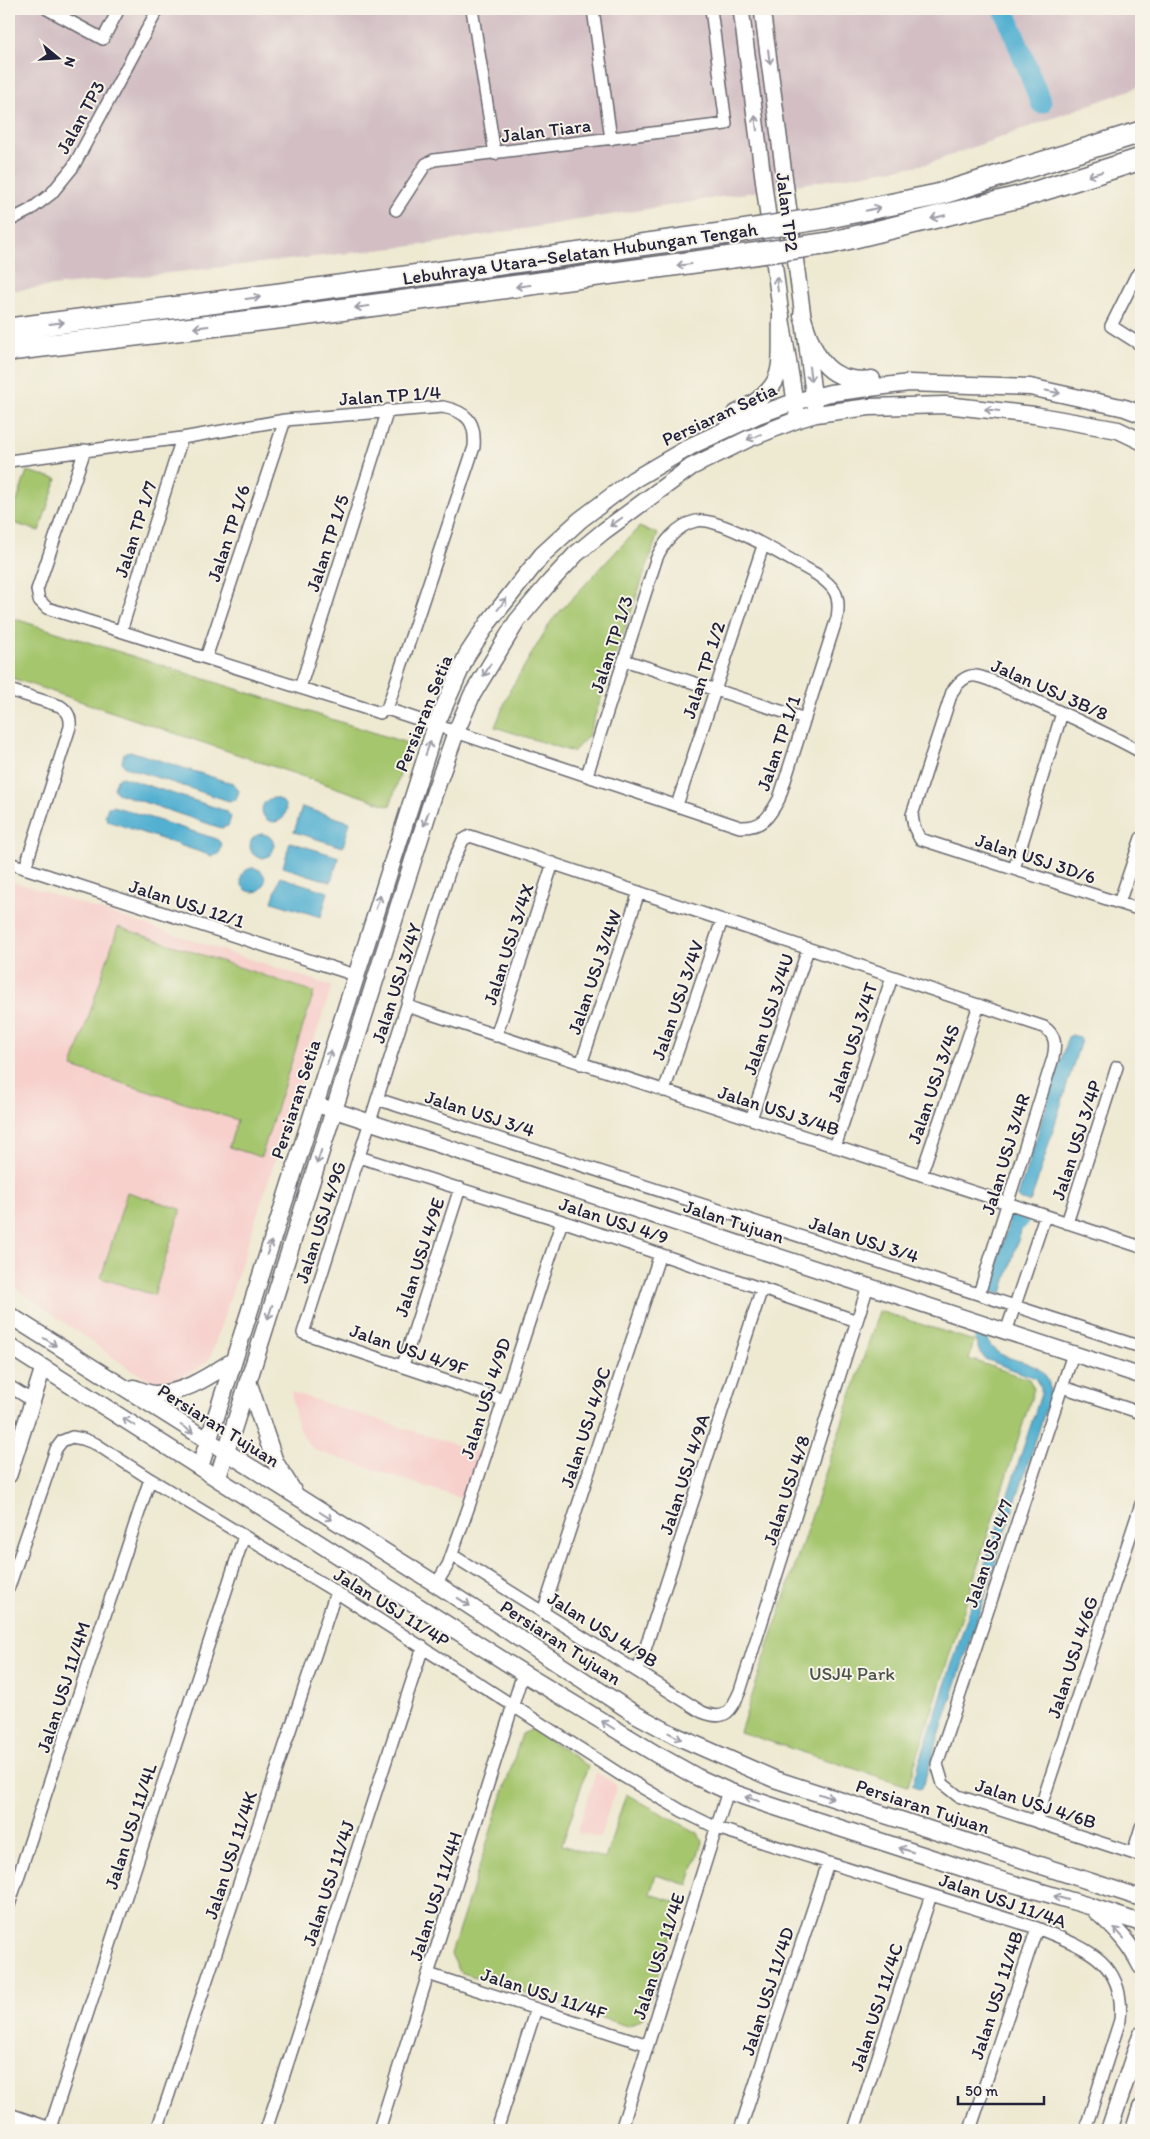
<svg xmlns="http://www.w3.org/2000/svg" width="1150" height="2139" viewBox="0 0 1150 2139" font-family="Itim,sans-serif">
	<rect width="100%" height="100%" fill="#f7f3e8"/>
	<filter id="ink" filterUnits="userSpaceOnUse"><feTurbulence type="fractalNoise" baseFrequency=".02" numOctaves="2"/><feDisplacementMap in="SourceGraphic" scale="10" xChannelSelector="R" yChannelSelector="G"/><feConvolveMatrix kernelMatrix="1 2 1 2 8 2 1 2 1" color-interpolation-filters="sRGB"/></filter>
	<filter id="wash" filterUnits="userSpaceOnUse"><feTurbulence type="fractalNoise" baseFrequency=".0096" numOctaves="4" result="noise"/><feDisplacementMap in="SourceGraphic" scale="20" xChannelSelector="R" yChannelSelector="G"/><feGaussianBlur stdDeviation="1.12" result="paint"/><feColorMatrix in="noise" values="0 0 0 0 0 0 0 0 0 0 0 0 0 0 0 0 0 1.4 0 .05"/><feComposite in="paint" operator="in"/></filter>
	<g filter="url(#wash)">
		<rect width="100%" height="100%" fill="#eee9d1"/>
		<path fill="#f7d0cc" d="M9,880L332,986L210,1359L197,1370L179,1377L156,1382L131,1370L9,1283Z
			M291,1392L482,1453L466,1500L317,1451L308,1444L297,1424Z
			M596,1772L617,1785L600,1837L577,1833Z"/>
		<path fill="#d2bec3" d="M9,9H1141V86L927,164L430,244L9,291Z"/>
		<path fill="#a6c66e" stroke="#647454" d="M27,471L57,479L39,531L10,522Z
			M639,527L658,534L588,736L573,752L495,727L510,690L552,620Z
			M9,617L410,744L390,806L9,677Z
			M118,927L314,992L261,1157L229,1147L237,1120L72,1067Z
			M127,1192L181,1209L154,1295L101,1278Z
			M879,1311L974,1341L969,1359L1029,1379L1034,1389L908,1786L740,1732Z
			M533,1729L588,1766L562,1845L605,1859L626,1794L698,1833L702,1842L688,1885L656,1875L650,1894L682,1904L643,2018L627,2026L460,1972L451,1954L522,1734Z"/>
		<path fill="#53b0d1" stroke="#3a6986" d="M130,751L234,784L239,791L236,800L229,801L125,767L122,762L124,753Z
			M122,777L226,811L231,817L228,826L221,828L117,793L114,788L117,779Z
			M262 810a12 12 0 1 1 24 0a12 12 0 1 1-24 0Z
			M113,806L217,839L222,845L219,854L212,856L108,821L105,816L108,807Z
			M302,807L350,822L343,847L294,832Z
			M250 846a12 12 0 1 1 24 0a12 12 0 1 1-24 0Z
			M290,842L339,857L331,882L283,867Z
			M241 880a12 12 0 1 1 24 0a12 12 0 1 1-24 0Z
			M280,877L328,892L321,917L272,902Z
			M1072,1035L1079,1037L1081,1040L1031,1201L1028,1202L1019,1199L1018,1196L1068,1037Z
			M1013,1219L1022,1221L1023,1224L1002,1293L999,1294L990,1290L989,1288L1010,1220Z
			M974,1334L986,1337C996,1371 1053,1350 1050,1396L922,1788L919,1789L912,1785L1041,1394V1388L1035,1378L985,1359L979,1351Z"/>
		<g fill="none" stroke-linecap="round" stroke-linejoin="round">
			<path stroke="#53b0d1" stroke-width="21" d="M1004,9L1041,103
				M1018,1220L1019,1217"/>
		</g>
	</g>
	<g filter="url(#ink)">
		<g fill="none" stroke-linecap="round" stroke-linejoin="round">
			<defs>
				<path id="minor" d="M47,9L103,39L119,9
					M472,9L495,154
					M593,9L611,139
					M396,210L426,164L434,160L726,124L711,9
					M9,221L30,210L51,194L73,167L158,9
					M1141,272L1136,276L1111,326L1141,345
					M85,450L37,590L39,600L47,608L380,713L387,709L740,827C763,828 769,817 779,799L837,618C841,595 835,587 816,574C792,561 720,516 696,521C677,525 662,544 656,560L587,775
					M9,461L182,438L285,420L443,407C467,412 476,421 474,447L387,709
					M121,631L182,438
					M206,658L285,420
					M624,660L805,719
					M300,688L388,410
					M9,690L60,706C68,711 71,717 70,727L25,868
					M1141,752C1103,731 1063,713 1023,695C1010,690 990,678 976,676C966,674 957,684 952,692L912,815L914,827L920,839L1141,910
					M677,805L763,546
					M9,863L355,975
					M1014,869L1062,713
					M1119,903L1141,838
					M407,1006L1141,1247
					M496,1036L553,863
					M581,1064L639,892
					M664,1091L722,920
					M377,1099L1141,1347
					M751,1119L808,949
					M835,1147L892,977
					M359,1157L562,1221L857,1321
					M921,1175L979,1005
					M1067,1223L1117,1067
					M1006,1332L1045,1216
					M1073,1354L937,1764L943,1784L958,1796L1141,1856
					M403,1365L460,1188
					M9,1386L33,1401
					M1063,1387L1141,1413
					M503,1400L303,1333L451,866L463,840L470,836L1044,1027C1056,1035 1056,1045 1053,1058L979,1294
					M452,1555L702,1712C726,1722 731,1711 740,1691L868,1286
					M436,1584L448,1565L469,1506L562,1221
					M9,1587L56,1449L62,1441L72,1437L83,1439L96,1444L150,1479L336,1592L621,1775L682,1811L717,1828L1037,1928C1083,1947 1126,1960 1120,2020L1085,2130
					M543,1612L660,1254
					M638,1671L762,1288
					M1036,1821L1141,1504
					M1133,1853L1141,1827
					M9,1905L150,1479
					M428,1974L648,2045
					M9,2114L56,2130
					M50,2128L244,1536
					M157,2130L336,1592
					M266,2130L423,1647
					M379,2130L523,1673
					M497,2130L536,2009
					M621,2130L728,1791
					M740,2130L828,1863
					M854,2130L931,1895
					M970,2130L1037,1928"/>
				<path id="tertiary" d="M741,9L781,315L797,413
					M762,9L816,414
					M315,1104L1141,1376
					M9,1475L43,1368"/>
				<path id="secondary" d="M802,315C813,352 825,385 872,379
					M735,414C790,385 779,370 781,315
					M9,1315L436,1584L635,1714L674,1735L774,1779L1141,1898
					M9,1346L523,1673L656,1754L697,1777L728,1791L766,1804L987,1876L1089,1906L1141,1923
					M248,1381L275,1462L295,1494
					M134,1388C140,1390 147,1393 153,1394C182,1395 209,1376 233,1361
					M200,1467L436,725L467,655L488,623L542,555L580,520L633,480L693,445L758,415L794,402L830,393L909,383L1030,387L1125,408L1141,414
					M218,1477L434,794L456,732L472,695L517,621L549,583L576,554L604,531L691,467L748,439L799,419L816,414L869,407L946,405L1034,415L1118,430L1141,441
					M1096,1911C1115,1928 1130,1943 1141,1966
					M1109,2130L1141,2035
					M1134,2130L1141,2108"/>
				<path id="motorway" d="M825,218L937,195L1141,132
					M830,243L1023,196L1141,159
					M9,329L280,294L728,233
					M9,350L294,316L732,257"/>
			</defs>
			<use href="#minor" stroke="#696870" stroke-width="14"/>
			<use href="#tertiary" stroke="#696870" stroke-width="18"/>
			<use href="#secondary" stroke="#696870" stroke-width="19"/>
			<use href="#motorway" stroke="#696870" stroke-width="24"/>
			<use href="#minor" stroke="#fff" stroke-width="11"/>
			<use href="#tertiary" stroke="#fff" stroke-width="15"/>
			<use href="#secondary" stroke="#fff" stroke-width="16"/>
			<use href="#motorway" stroke="#fff" stroke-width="21"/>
			<defs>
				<path id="motorway-bridge" d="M728,233L825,218
					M732,257L830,243"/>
			</defs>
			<use href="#motorway-bridge" stroke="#696870" stroke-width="24" stroke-linecap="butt"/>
			<use href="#motorway-bridge" stroke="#fff" stroke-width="21"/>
		</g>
		<defs><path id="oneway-shaft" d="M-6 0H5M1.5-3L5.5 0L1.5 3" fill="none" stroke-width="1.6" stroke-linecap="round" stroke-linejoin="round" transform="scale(1.25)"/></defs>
		<g stroke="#9c9ca7">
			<use href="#oneway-shaft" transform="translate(769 57) rotate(83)"/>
			<use href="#oneway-shaft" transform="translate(756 123) rotate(-97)"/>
			<use href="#oneway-shaft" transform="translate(1095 174) rotate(163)"/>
			<use href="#oneway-shaft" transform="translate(873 209) rotate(-13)"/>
			<use href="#oneway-shaft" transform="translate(938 217) rotate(166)"/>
			<use href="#oneway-shaft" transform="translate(684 265) rotate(173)"/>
			<use href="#oneway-shaft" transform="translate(777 284) rotate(-97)"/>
			<use href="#oneway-shaft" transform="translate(523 286) rotate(173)"/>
			<use href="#oneway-shaft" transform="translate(253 298) rotate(-7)"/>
			<use href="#oneway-shaft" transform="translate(362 307) rotate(173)"/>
			<use href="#oneway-shaft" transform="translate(57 323) rotate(-7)"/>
			<use href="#oneway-shaft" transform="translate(201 327) rotate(173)"/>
			<use href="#oneway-shaft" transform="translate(810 374) rotate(82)"/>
			<use href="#oneway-shaft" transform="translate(1053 392) rotate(12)"/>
			<use href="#oneway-shaft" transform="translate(992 410) rotate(-173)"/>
			<use href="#oneway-shaft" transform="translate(754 437) rotate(158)"/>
			<use href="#oneway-shaft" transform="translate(616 522) rotate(145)"/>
			<use href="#oneway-shaft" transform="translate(502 604) rotate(-53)"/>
			<use href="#oneway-shaft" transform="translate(487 670) rotate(120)"/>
			<use href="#oneway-shaft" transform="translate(428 748) rotate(-71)"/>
			<use href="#oneway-shaft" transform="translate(426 819) rotate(108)"/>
			<use href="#oneway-shaft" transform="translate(378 902) rotate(-72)"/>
			<use href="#oneway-shaft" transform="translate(329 1057) rotate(-72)"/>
			<use href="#oneway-shaft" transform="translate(319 1157) rotate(108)"/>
			<use href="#oneway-shaft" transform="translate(269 1248) rotate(-72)"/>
			<use href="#oneway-shaft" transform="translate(270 1312) rotate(108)"/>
			<use href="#oneway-shaft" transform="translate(50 1342) rotate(32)"/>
			<use href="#oneway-shaft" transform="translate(129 1422) rotate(-148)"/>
			<use href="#oneway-shaft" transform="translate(187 1429) rotate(32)"/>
			<use href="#oneway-shaft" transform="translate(326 1516) rotate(32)"/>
			<use href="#oneway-shaft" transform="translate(464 1602) rotate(33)"/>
			<use href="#oneway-shaft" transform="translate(608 1725) rotate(-148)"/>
			<use href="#oneway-shaft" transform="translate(675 1736) rotate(27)"/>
			<use href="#oneway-shaft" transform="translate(826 1796) rotate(18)"/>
			<use href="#oneway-shaft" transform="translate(752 1799) rotate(-162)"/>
			<use href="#oneway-shaft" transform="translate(906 1850) rotate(-162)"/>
			<use href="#oneway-shaft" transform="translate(1061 1898) rotate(-164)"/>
			<use href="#oneway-shaft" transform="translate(1119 1933) rotate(-133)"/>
		</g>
	</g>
	<g text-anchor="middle" stroke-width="4" stroke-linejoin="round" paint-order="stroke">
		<g font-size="19" fill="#22223b" stroke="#f7f3e8">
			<text transform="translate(80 117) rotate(-61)" y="7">Jalan TP3</text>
			<text transform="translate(546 130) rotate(-7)" y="7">Jalan Tiara</text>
			<text transform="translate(788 212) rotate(83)" y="7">Jalan TP2</text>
			<text transform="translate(580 253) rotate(-8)" y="7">Lebuhraya Utara–Selatan Hubungan Tengah</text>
			<text transform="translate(390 395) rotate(-4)" y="7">Jalan TP 1/4</text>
			<text transform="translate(719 414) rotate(-25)" y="7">Persiaran Setia</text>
			<text transform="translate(135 529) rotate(-72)" y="7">Jalan TP 1/7</text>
			<text transform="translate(228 533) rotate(-72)" y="7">Jalan TP 1/6</text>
			<text transform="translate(327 543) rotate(-72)" y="7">Jalan TP 1/5</text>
			<text transform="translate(611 644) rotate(-72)" y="7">Jalan TP 1/3</text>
			<text transform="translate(703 670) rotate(-72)" y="7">Jalan TP 1/2</text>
			<text transform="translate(1050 689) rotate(24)" y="7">Jalan USJ 3B/8</text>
			<text transform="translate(423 713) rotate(-68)" y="7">Persiaran Setia</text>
			<text transform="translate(778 743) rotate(-71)" y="7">Jalan TP 1/1</text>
			<text transform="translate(1036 858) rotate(18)" y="7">Jalan USJ 3D/6</text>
			<text transform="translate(187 903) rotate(18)" y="7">Jalan USJ 12/1</text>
			<text transform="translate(508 944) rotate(-72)" y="7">Jalan USJ 3/4X</text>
			<text transform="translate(594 972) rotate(-71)" y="7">Jalan USJ 3/4W</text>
			<text transform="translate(396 983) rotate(-72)" y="7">Jalan USJ 3/4Y</text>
			<text transform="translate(677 1000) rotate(-71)" y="7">Jalan USJ 3/4V</text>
			<text transform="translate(768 1014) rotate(-72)" y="7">Jalan USJ 3/4U</text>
			<text transform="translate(852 1042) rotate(-72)" y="7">Jalan USJ 3/4T</text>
			<text transform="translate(933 1084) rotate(-71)" y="7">Jalan USJ 3/4S</text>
			<text transform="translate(295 1099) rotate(-72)" y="7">Persiaran Setia</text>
			<text transform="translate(779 1110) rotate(18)" y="7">Jalan USJ 3/4B</text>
			<text transform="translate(480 1113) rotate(18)" y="7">Jalan USJ 3/4</text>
			<text transform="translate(1076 1140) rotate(-72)" y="7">Jalan USJ 3/4P</text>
			<text transform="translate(1005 1154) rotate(-73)" y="7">Jalan USJ 3/4R</text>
			<text transform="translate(614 1220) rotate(18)" y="7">Jalan USJ 4/9</text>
			<text transform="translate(734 1221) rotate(18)" y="7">Jalan Tujuan</text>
			<text transform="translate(320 1222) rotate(-72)" y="7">Jalan USJ 4/9G</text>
			<text transform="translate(864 1239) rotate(18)" y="7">Jalan USJ 3/4</text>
			<text transform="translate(419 1257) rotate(-72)" y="7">Jalan USJ 4/9E</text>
			<text transform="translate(409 1349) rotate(19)" y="7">Jalan USJ 4/9F</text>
			<text transform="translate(485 1398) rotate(-72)" y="7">Jalan USJ 4/9D</text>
			<text transform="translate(219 1425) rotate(32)" y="7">Persiaran Tujuan</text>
			<text transform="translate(585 1427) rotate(-72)" y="7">Jalan USJ 4/9C</text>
			<text transform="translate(684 1474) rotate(-72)" y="7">Jalan USJ 4/9A</text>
			<text transform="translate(786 1490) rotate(-72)" y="7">Jalan USJ 4/8</text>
			<text transform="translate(988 1553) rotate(-71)" y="7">Jalan USJ 4/7</text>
			<text transform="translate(392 1607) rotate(32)" y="7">Jalan USJ 11/4P</text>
			<text transform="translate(603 1629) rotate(32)" y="7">Jalan USJ 4/9B</text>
			<text transform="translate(561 1642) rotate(33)" y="7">Persiaran Tujuan</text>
			<text transform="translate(1072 1657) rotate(-72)" y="7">Jalan USJ 4/6G</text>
			<text transform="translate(63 1687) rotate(-72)" y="7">Jalan USJ 11/4M</text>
			<text transform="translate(1036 1803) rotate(18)" y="7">Jalan USJ 4/6B</text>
			<text transform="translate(923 1806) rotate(18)" y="7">Persiaran Tujuan</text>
			<text transform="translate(130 1826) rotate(-72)" y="7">Jalan USJ 11/4L</text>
			<text transform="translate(230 1855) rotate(-72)" y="7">Jalan USJ 11/4K</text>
			<text transform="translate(328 1883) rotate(-72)" y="7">Jalan USJ 11/4J</text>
			<text transform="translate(435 1896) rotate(-72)" y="7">Jalan USJ 11/4H</text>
			<text transform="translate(1003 1900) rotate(19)" y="7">Jalan USJ 11/4A</text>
			<text transform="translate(658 1956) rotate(-72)" y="7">Jalan USJ 11/4E</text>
			<text transform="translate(767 1991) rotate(-72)" y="7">Jalan USJ 11/4D</text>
			<text transform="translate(544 1993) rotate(18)" y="7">Jalan USJ 11/4F</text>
			<text transform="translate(996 1995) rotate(-72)" y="7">Jalan USJ 11/4B</text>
			<text transform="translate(876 2007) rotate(-72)" y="7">Jalan USJ 11/4C</text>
		</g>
		<g font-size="19" fill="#4a534a" stroke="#f7f3e8">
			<text x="852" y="1680">USJ4 Park</text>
		</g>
	</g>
	<rect width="1150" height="2139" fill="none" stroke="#f7f3e8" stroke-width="30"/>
	<g transform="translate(58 58) rotate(108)" stroke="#f7f3e8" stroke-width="4" paint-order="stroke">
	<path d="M0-4L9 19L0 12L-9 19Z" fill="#22223b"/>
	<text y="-8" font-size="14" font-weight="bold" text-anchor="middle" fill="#22223b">N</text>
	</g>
	<path d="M958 2096v8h86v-8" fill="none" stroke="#22223b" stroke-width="2.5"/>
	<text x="965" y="2096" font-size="15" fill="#22223b" stroke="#f7f3e8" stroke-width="4" paint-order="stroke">50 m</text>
</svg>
